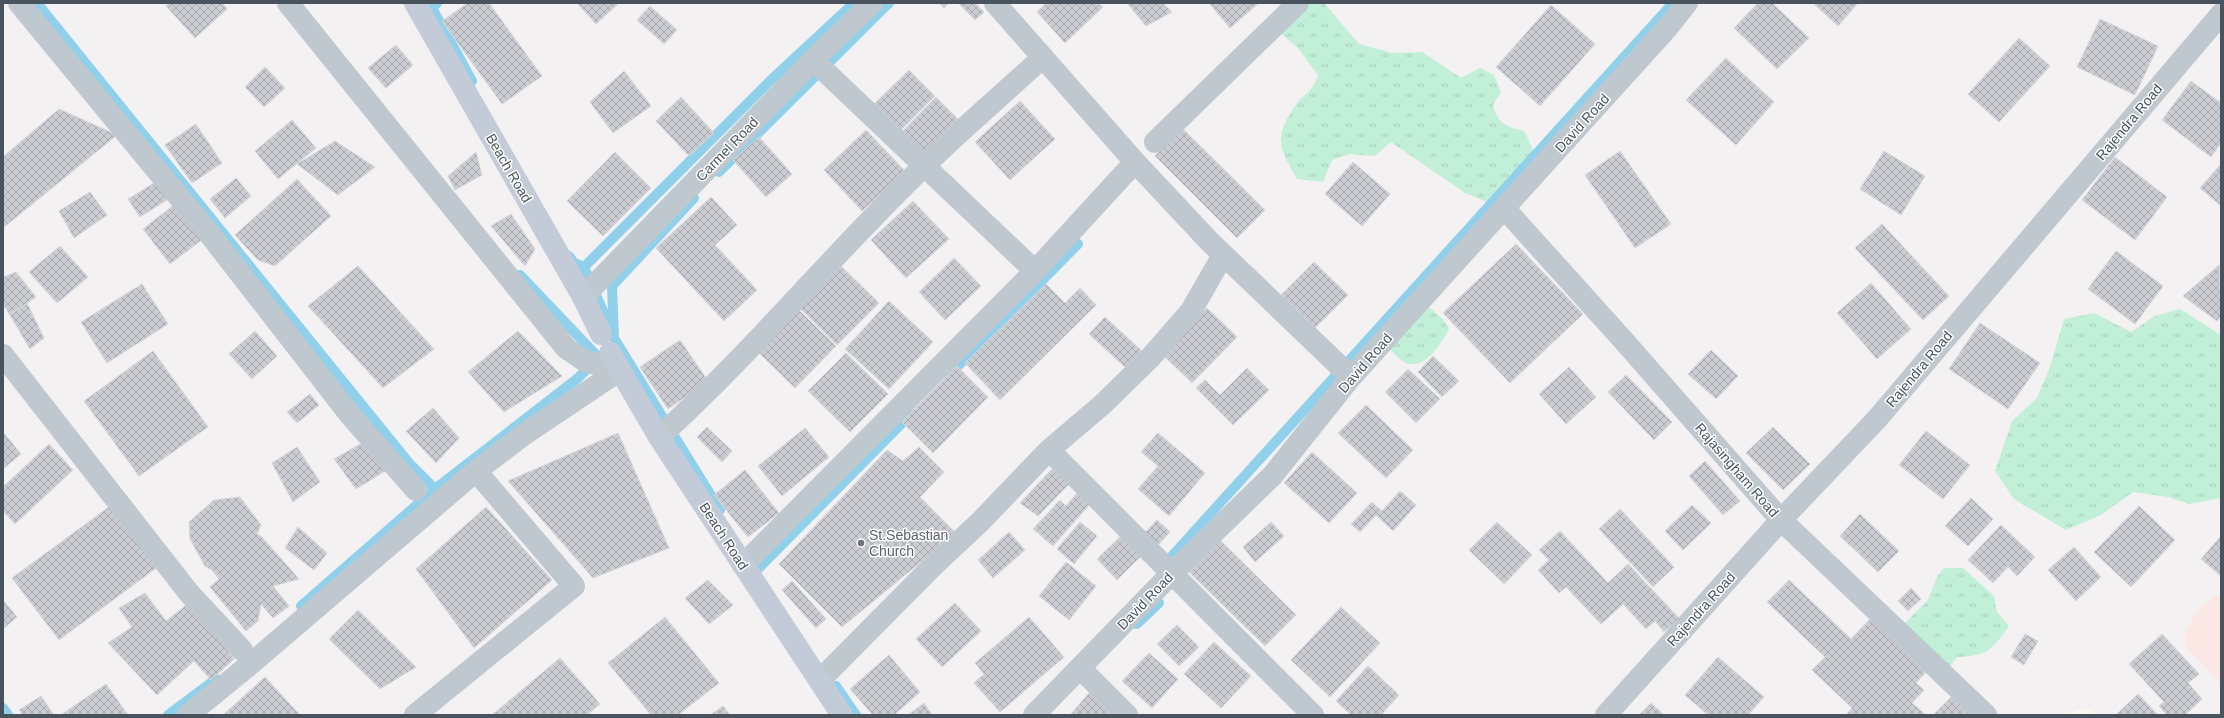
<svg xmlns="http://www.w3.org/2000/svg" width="2224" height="718" viewBox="0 0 2224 718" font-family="Arial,sans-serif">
	<defs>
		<pattern id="grass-tufts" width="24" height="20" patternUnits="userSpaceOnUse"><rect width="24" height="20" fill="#c2efd7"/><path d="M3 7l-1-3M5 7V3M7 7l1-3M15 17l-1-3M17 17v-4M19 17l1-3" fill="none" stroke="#a8cfbb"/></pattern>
		<pattern id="building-cross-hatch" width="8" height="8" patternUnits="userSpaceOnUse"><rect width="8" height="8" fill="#cbcdd3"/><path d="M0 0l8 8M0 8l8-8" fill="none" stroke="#a7a9ae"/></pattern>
	</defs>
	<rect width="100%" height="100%" fill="#f3f1f1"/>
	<path fill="#fcf9ec" d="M2078,710H2091L2096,715H2066Z"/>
	<path fill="#fbe8e4" d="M2214,596L2221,598V684L2186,646L2185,632L2198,610Z"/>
	<path fill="url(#grass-tufts)" d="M1298,3H1324L1359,44L1392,53L1422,52L1461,78L1480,68L1494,75L1501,92L1493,105C1498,125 1506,126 1524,131L1542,168L1505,209L1465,193L1391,142L1375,156L1349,154L1332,160L1323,182L1297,179C1279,148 1273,137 1296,105C1306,91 1311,95 1318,75L1297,47L1273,27Z
		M1421,301L1443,319L1449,329C1442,342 1425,371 1406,363C1397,359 1390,348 1384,341Z
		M2180,309L2221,335V498L2189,504L2168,497L2133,492L2101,515L2066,530L2014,499L1995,471L2012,421L2037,398L2050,367L2064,319L2094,313L2131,332L2155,316Z
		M1944,568H1963L1994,596L1997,612L2009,626C1992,650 1987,656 1957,657L1944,675L1897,631L1928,600L1937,577Z"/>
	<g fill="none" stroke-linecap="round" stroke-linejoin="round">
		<path stroke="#90d0eb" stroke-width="10" d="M37,3L409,463L435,489
			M437,3L432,8L472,81
			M719,172L889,3
			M694,198L612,286L614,338L720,510
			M569,256L574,263L584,267L612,332
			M584,267L771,80L854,3
			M520,275L599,358
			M949,375L1078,244
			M1163,566L1673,3
			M758,569L911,414
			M301,606L435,489L578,378L593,363
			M1137,624L1159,603
			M836,686L856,715
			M3,708L8,715
			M168,715L216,679"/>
	</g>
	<path fill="url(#building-cross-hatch)" stroke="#d5d7dc" d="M169,3H222L227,9L195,38L166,6Z
		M468,3H489L542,76L502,104L442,21Z
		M577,3H619L596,24Z
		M939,3H949L944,8Z
		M958,3H975L984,12L975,20Z
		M1046,3H1098L1103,7L1065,43L1037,12Z
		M1127,3H1163L1172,12L1146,26Z
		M1209,3H1259L1230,28Z
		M1758,3H1772L1809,38L1777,69L1734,28Z
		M1813,3H1858L1838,26Z
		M1551,5L1595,44L1540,106L1496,67Z
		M650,6L677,30L664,44L637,20Z
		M2100,19L2158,46L2135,95L2077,67Z
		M2019,38L2050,66L1999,122L1968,94Z
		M396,45L413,65L386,88L368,68Z
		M1726,58L1774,102L1736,145L1686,100Z
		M265,67L285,88L264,107L245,87Z
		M909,70L935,96L899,132L872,106Z
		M624,71L651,106L613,133L590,102Z
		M2191,81L2221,103V143L2211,157L2162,120Z
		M681,97L714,133L689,156L656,121Z
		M936,97L963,124L926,160L900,134Z
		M1020,101L1055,139L1010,180L975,142Z
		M59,109L117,135L3,228V157Z
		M292,120L316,148L278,179L255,151Z
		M196,124L222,163L192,183L165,145Z
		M1182,128L1265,210L1237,238L1155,156Z
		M866,130L905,171L862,211L824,170Z
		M759,137L792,174L766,197L733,160Z
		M335,141L375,167L338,195L297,164Z
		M1620,151L1671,224L1635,248L1585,175Z
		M1884,151L1925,176L1901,215L1860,189Z
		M476,152L482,175L455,190L448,176Z
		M615,152L651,188L603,236L567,201Z
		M2115,157L2167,197L2135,240L2082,200Z
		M1353,162L1390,194L1362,226L1325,194Z
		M2221,164V206L2200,188Z
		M236,178L251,196L225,218L210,199Z
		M297,179L331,216L275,266L258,260L235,235Z
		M159,180L170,198L140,217L128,199Z
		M90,192L107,215L74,238L59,211Z
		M711,197L737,225L715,245L757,290L724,321L656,248Z
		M913,201L949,239L906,278L871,240Z
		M175,204L203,239L170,264L143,229Z
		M511,214L535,249L525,266L491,226Z
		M1882,224L1949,296L1923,320L1855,248Z
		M1516,244L1583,314L1510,383L1443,313Z
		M60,246L88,277L57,303L29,272Z
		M2116,251L2163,286L2135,324L2088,289Z
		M954,258L981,286L945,320L919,292Z
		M1314,262L1348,295L1315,328L1281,295Z
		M840,265L879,303L837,345L798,306Z
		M2219,265L2221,316L2217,321L2183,296Z
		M358,266L434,349L383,388L308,306Z
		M16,272L36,297L10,315L3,304V277Z
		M1871,283L1911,329L1877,359L1837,313Z
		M142,284L168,324L107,363L81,322Z
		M1046,284L1065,303L1080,288L1096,305L1000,400L965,363Z
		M889,301L933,342L889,389L845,349Z
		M27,303L44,338L30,349L10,315Z
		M797,308L836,346L795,388L756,350Z
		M1207,308L1237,337L1192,383L1162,354Z
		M1105,317L1143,352L1127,369L1089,334Z
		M1980,323L2040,363L2008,409L1949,369Z
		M255,331L277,356L252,379L229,354Z
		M518,331L562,376L504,412L468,372Z
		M680,340L708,381L668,409L640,367Z
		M1711,350L1738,376L1716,399L1688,374Z
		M153,351L208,427L139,476L84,401Z
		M846,353L888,394L850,432L808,391Z
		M1433,356L1459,381L1442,397L1418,372Z
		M957,366L988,397L933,453L902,422Z
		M1569,367L1596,397L1566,424L1539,394Z
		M1247,368L1269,390L1233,425L1196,388L1205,380L1220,395Z
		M1408,369L1440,399L1416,423L1385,392Z
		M1626,375L1672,422L1654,440L1608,392Z
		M310,394L319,405L297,423L287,412Z
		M1366,405L1413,450L1386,478L1338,433Z
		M433,408L459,438L436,463L406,431Z
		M707,427L732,451L722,462L697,437Z
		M1773,427L1810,464L1783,490L1746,453Z
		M805,428L829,457L782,496L758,466Z
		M1926,431L1970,465L1943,499L1899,465Z
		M3,432L21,454L3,469Z
		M618,433L669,548L593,578L508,481Z
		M1158,433L1205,473L1169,516L1138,489L1158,466L1141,452Z
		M362,443L385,471L356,489L334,459Z
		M49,444L73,470L15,524L3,511V487Z
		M297,447L320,482L293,502L272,463Z
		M919,447L944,472L920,497L956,533L842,627L779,564L887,450L903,461Z
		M1312,452L1357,493L1329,523L1284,483Z
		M1705,461L1740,501L1723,515L1689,476Z
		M1052,469L1070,483L1038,516L1020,503Z
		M745,470L779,513L748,537L714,495Z
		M1400,491L1416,505L1393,531L1376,515L1360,532L1351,524L1372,502L1382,511Z
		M1077,493L1090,504L1053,546L1033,529L1060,500L1066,506Z
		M240,497L261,525L257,534L261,536L299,579L273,586L289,606L273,618L261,604L258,621L246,631L210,587L219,579L212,570L205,566L190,539L189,522L214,500Z
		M1971,498L1993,519L1968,546L1945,526Z
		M113,504L159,566L59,640L12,578Z
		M1692,505L1711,523L1683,550L1665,531Z
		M2139,506L2175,540L2131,587L2094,552Z
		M486,507L552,580L474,648L416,569Z
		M1620,509L1674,567L1653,587L1599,529Z
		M1860,514L1899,551L1878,572L1840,536Z
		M1157,520L1170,532L1155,548L1142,536Z
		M1080,522L1097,536L1074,564L1057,549Z
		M1271,522L1284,536L1255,562L1243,547Z
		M1497,522L1532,555L1504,584L1469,550Z
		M2001,525L2035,557L2017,576L2008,567L1993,583L1968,560Z
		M298,527L327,553L314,570L285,548Z
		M1560,531L1608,583L1628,564L1679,618L1664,632L1655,621L1646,629L1623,604L1601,624L1566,587L1559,593L1538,570L1549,560L1539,550Z
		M1009,532L1025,550L993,578L978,560Z
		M1124,533L1144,553L1117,580L1097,559Z
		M2221,536V576L2201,559Z
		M1220,540L1296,615L1265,646L1189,572Z
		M2074,547L2101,577L2076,601L2048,570Z
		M1066,562L1096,586L1069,620L1039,596Z
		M708,580L733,605L709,624L685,598Z
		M1789,580L1851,639L1871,618L1926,672L1916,683L1924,690L1912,703L1926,715H1846L1852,708L1812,670L1825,657L1767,602Z
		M792,581L826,619L816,628L782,590Z
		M1911,588L1921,599L1908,611L1898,601Z
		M145,593L166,621L190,602L234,659L211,680L194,661L157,695L108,643L132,627L119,608Z
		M3,600L17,617L3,629Z
		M955,603L981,631L942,667L916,639Z
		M1341,607L1380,643L1330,697L1291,660Z
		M358,610L416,667L380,689L329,639Z
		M665,617L719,683L678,715H651L608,663Z
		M1029,617L1064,657L1000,712L974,683L984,674L975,663Z
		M1177,625L1199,647L1179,666L1157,644Z
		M2025,634L2038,641L2024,665L2011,657Z
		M2162,634L2199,674L2188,683L2202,699L2185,715H2167L2159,706L2164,702L2129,664Z
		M1214,642L1251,676L1221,708L1184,674Z
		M1149,653L1178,679L1152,708L1122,681Z
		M889,655L920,692L894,715H873L850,689Z
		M1718,657L1764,697L1748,715H1708L1685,695Z
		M560,658L600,704L587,715H492Z
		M1368,666L1399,695L1381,715H1351L1336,701Z
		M265,677L300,715H223Z
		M106,684L128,715H61Z
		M1090,692L1117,715H1070Z
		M2138,694L2158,715H2116Z
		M41,696L54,715H23L19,710Z
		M1952,696L1972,715H1933Z
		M924,703L932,715H908Z
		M1651,703L1664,715H1639Z
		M723,706L730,715H710Z"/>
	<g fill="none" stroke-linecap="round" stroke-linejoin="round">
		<path stroke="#bfc7cf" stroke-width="22" d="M19,3L211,236L350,415L416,490
			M288,3L566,348L585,361L620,370
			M995,3L1135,162L1209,241L1351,377
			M813,60L1035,271
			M1155,142L1298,3
			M1505,209L1624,341L1781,520L1986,715
			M583,297L813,60L872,3
			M3,355L189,593L242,650
			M659,437C753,352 833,254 924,166C962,129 1003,94 1042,58
			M1049,450L1313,715
			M743,565L1035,271L1135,162
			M1080,668L1127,715
			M820,680L934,565L981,521L1049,450L1103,404L1150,358L1191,311L1223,255
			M188,715L253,662L476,471L526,433L620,370
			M415,715L574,586L476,471
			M1034,715L1172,573L1273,475L1351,377L1668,27L1687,3
			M1606,715L1781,520L1877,419L2221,14"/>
		<path stroke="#c2cbd7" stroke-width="22" d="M415,3L583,297L601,334
			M610,353L659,437L842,715"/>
	</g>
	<circle fill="#6b7280" stroke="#fff" stroke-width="1.5" cx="861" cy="543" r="4"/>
	<g text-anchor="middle" stroke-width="3" stroke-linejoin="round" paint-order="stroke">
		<g font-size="14" fill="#49535e" stroke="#fff">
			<text transform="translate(2129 122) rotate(-50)" y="5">Rajendra Road</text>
			<text transform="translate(1582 123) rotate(-48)" y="5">David Road</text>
			<text transform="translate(727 149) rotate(-46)" y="5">Carmel Road</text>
			<text transform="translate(509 168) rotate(60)" y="5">Beach Road</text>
			<text transform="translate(1365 363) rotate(-49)" y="5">David Road</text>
			<text transform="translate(1919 369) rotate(-50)" y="5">Rajendra Road</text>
			<text transform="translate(1737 470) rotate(49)" y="5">Rajasingham Road</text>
			<text transform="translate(724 536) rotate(57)" y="5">Beach Road</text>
			<text transform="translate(1145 601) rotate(-46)" y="5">David Road</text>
			<text transform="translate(1701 609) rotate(-48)" y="5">Rajendra Road</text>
		</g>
		<g font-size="14" fill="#5b616d" stroke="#fff" text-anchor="start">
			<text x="869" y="540">St.Sebastian<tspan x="869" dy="16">Church</tspan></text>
		</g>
	</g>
	<rect width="2224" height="718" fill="none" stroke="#49535e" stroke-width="8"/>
</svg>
